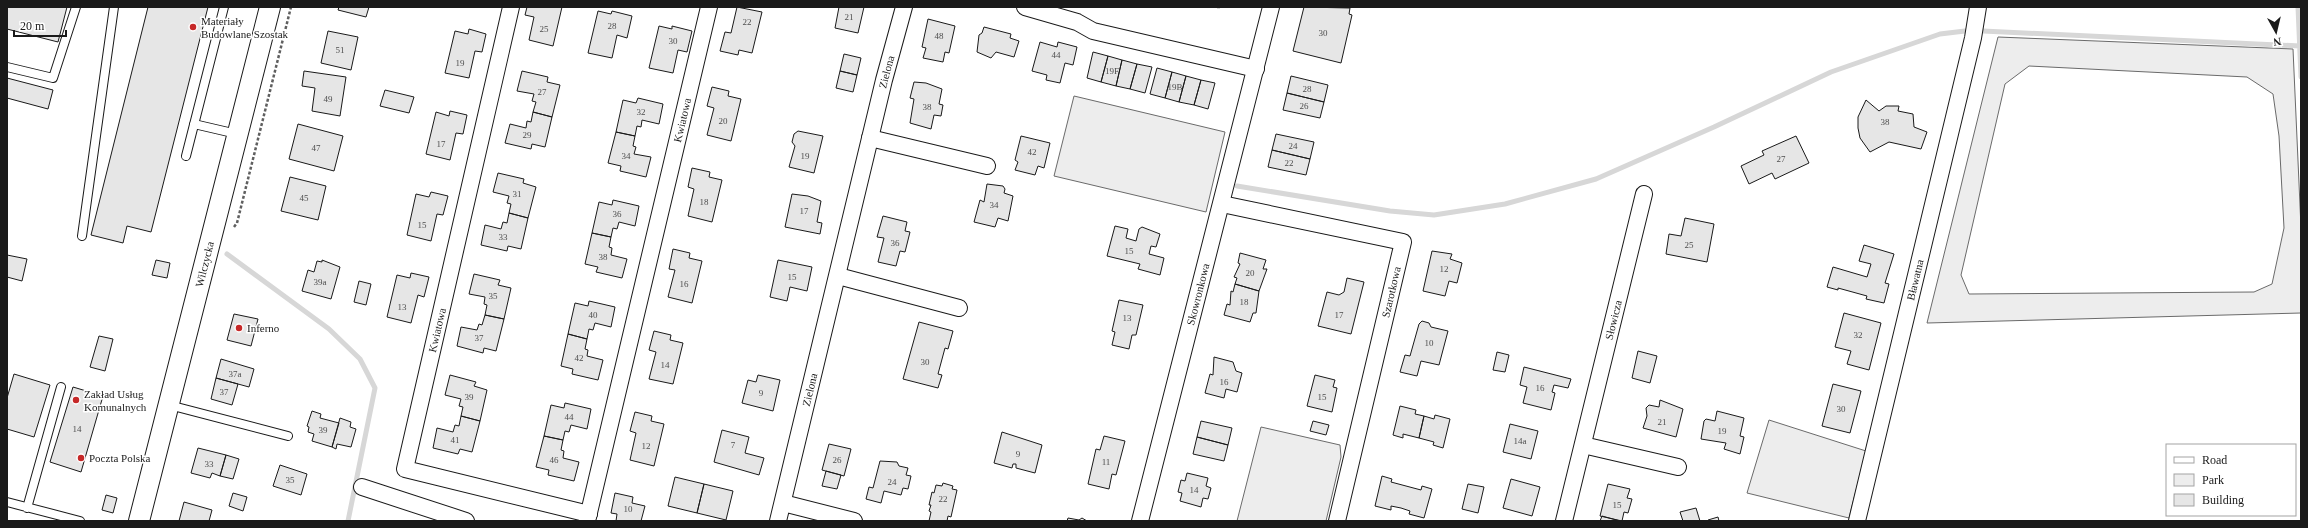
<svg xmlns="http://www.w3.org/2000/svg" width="2308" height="528" viewBox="0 0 2308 528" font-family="'Times New Roman',serif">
	<rect width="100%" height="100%" fill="#fff"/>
	<path fill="#ededed" stroke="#6a6a6a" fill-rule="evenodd" d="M1998,37L2293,49L2301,228V313L1927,323ZM2029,66L2247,77L2273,94L2279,136L2284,228L2272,284L2254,292L1969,294L1961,275L2005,84Z
		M1074,96L1225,132L1206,212L1054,176Z
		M1769,420L1866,451L1849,518L1747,493Z
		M1261,427L1340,445L1341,457L1326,521H1237Z"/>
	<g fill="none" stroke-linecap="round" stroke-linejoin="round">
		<path stroke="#d7d7d7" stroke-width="5" d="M2298,7L2301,77
			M1983,31L2300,46
			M1237,186L1390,211L1434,215L1505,204L1596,179L1714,127L1831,72L1940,34L1965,31
			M227,254L329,329L360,359L375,388L348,521"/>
	</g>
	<path fill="#e6e6e6" stroke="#1a1a1a" d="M7,7H67L58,42L7,29Z
		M148,7H208L151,232L127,226L123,243L91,235Z
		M339,7H369L366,17L338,10Z
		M527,7H562L553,46L529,40L534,17L525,15Z
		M737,7L762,12L752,53L739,50L738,55L720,51L725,32L731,33Z
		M839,7H864L858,33L835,28Z
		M1304,7L1350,8L1349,14L1352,15L1341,63L1293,51Z
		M598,11L611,14L612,11L632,16L627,38L617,35L612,58L588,53Z
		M928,19L955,26L949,53L945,52L943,62L923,58L926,48L922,47Z
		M659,26L672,29V26L692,31L687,52L678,50L673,73L649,68Z
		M984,27L1011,34L1010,38L1019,41L1014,57L996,52L991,58L977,52L979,35L982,33Z
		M469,29L486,34L482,52L475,51L469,78L445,73L455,31L468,34Z
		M328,31L358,37L351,70L321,63Z
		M1040,42L1057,47L1058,42L1077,47L1073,65L1065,63L1060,83L1046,80L1047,75L1032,71Z
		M1093,52L1108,56L1101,82L1087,78Z
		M844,54L861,58L857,75L840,71Z
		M1108,56L1122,60L1116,86L1101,82Z
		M1122,60L1137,64L1130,89L1116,86Z
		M1137,64L1152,67L1145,93L1130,89Z
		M1157,68L1172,72L1165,98L1150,94Z
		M304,71L346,77L340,116L312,111L315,88L302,86Z
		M522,71L548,77L547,82L560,85L552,117L533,112L536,102L532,101L534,94L517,91Z
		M840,71L857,75L853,92L836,88Z
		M1172,72L1186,76L1179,102L1165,98Z
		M1186,76L1201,80L1194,105L1179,102Z
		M1291,76L1328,85L1324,102L1287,93Z
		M7,78L53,90L48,109L7,98Z
		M1201,80L1215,83L1208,109L1194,105Z
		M914,82L926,83L942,89L939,104L943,105L941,116L934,115L931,129L910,123L914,99L910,98Z
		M712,87L729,91L728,96L741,99L731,141L707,135L714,108L707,106Z
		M385,90L414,97L409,113L380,106Z
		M1287,93L1324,102L1320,118L1283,110Z
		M638,98L663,104L659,124L642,120L641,127L637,126L635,136L616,132L623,100L636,103Z
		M1866,100L1879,111L1886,106H1899L1898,111L1913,114L1914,127L1927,132L1921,149L1889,142L1870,152L1860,138L1858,128V117Z
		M450,111L467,115L463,134L456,133L450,160L426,154L436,112L449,116Z
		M533,112L552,117L545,147L532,144L531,149L505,143L510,124L526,128L527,121L531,122Z
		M298,124L343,136L334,171L289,159Z
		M798,131L823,136L814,173L789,167L795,146L792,142L794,134Z
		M616,132L635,136L633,146L636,147L634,154L651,157L646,177L620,171L621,166L608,163Z
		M1276,134L1314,142L1310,159L1272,150Z
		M1021,136L1050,143L1044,168L1038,166L1035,175L1015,170L1018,162L1015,160Z
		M1796,136L1809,163L1775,179L1772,173L1749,184L1741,166L1764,155L1762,151Z
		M1272,150L1310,159L1306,175L1268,167Z
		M692,168L710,172L709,177L722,180L712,222L688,216L694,189L688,187Z
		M498,173L524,179L523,183L536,187L528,218L509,213L511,204L507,203L509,196L493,192Z
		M290,177L326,186L318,220L281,211Z
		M987,184L1003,186L1005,189L1004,193L1013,196L1008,221L998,218L995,227L974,222L980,200L984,202Z
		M431,192L448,196L443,215L437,214L431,241L407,235L416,194L429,197Z
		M792,194L808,196L821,201L817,222L822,223L820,234L785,227Z
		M613,200L639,206L635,226L619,222L617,229L613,228L611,237L592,233L599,202L612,205Z
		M509,213L528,218L521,249L508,246L507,251L481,245L485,225L501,229L503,222L507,223Z
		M883,216L907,222L905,231L910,232L905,252L900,251L896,266L878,262L884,238L877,237Z
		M1685,218L1714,224L1707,262L1666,254L1669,234L1681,236Z
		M1115,226L1128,229L1126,238L1136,241L1139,229L1142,227L1160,234L1156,247L1151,246L1149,254L1164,258L1160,275L1138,269L1140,264L1107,256Z
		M592,233L611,237L609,247L612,248L611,255L627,259L622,278L596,272L598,267L585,264Z
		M1864,245L1894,254L1885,283L1889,284L1884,303L1866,299L1867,296L1838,288V290L1827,287L1833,267L1867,277L1871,264L1859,261Z
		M673,249L690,253L689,258L702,261L692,303L668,297L675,270L669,269Z
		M1432,251L1452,254L1450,259L1462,263L1457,283L1449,281L1445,296L1423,291Z
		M1240,253L1266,260L1263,269H1267L1259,291L1235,284L1237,278L1234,277L1240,264L1238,263Z
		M7,255L27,259L22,281L7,277Z
		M156,260L170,263L167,278L152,275Z
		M322,260L340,267L331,299L302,291L308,270L314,272L317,261L322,262Z
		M778,260L812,267L807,291L790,287L787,301L770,297Z
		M411,273L429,277L424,297L418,295L411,323L387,317L397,275L410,278Z
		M474,274L500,280L498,285L511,288L504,319L485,315L487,305L484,304L485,297L469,294Z
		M1347,278L1364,282L1351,334L1318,326L1327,292L1339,295L1344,292Z
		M359,281L371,284L366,305L354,302Z
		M1235,284L1259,291L1256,313H1253L1250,322L1224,315L1227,304L1230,305L1231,291L1233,292Z
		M1119,300L1143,305L1136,335H1132L1129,349L1112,345L1115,332L1112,331Z
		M589,301L615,307L611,327L595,323L593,330L589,329L587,339L568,334L575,303L588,306Z
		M1844,313L1881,323L1869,370L1847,364L1851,351L1835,347Z
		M234,314L258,319L251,346L227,340Z
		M485,315L504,319L496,351L484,348L483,353L457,346L461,327L477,330L479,324L482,325Z
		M1422,321L1429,323L1431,327L1448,331L1439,365L1421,361L1417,376L1400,372L1405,355L1410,356L1419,324Z
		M919,322L953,331L948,349L945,348L938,374L942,375L938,388L903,379Z
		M654,331L671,335L670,340L683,343L673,384L649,379L656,352L649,350Z
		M568,334L587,339L585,349L588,350L587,356L603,360L598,380L572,374L573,369L561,366Z
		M99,336L113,339L105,371L90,367Z
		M1638,351L1657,356L1650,383L1632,378Z
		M1497,352L1509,355L1505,372L1493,370Z
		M1214,357L1233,362L1236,371L1242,373L1237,392L1226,389L1224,398L1205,393L1210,374L1213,375Z
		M221,359L254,369L249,387L216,378Z
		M1524,367L1571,379L1568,388L1554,385L1552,392L1555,393L1551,410L1523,403L1527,387L1520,385Z
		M14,374L50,385L34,437L7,429V398Z
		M450,375L476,382L474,386L487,390L480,421L461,416L463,407L459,406L461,399L445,395Z
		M758,375L780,380L773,411L742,403L748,380L756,382Z
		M1315,375L1335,380L1333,387L1337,388L1332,412L1307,406Z
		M216,378L238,384L232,405L211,399Z
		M1833,384L1861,391L1850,433L1822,426Z
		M73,387L103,396L81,472L50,462Z
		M1660,400L1683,409L1676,437L1643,428L1647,416L1646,408L1649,405L1659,407Z
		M565,403L591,409L587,429L571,425L569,432L565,431L563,440L544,436L551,405L564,408Z
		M1400,406L1416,410L1415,414L1424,416L1419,438L1403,434V438L1393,435Z
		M312,411L321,414L320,418L339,423L332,447L312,441L314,434L308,432L309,427L307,426Z
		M1717,411L1744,418L1740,436L1744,437L1740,454L1724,449L1726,443L1701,439L1704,421L1706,419L1715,421Z
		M635,412L652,416L651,421L664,424L654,466L630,460L636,433L630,431Z
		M1435,415L1450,419L1443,448L1433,445L1434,442L1419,438L1424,416L1434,419Z
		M461,416L480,421L472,452L460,449L458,454L433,448L437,428L453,432L455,425L459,426Z
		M340,418L351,422L350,427L356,429L351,447L337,444L336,449L332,447Z
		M1201,421L1232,428L1228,445L1197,437Z
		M1313,421L1329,425L1326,435L1310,431Z
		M1510,424L1538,431L1531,459L1503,452Z
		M722,430L749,437L745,453L764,458L759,475L714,462Z
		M1002,432L1042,445L1035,473L1016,468V464H1013L1012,468L994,463Z
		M544,436L563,440L561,450L564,451L563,458L579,462L574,481L548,475L549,470L536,467Z
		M1104,436L1125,441L1116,475L1112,474L1109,489L1088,484L1096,449L1100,450Z
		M1197,437L1228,445L1224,461L1193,454Z
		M829,444L851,449L844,476L822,470Z
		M198,448L226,455L220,476L212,473L210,478L191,473Z
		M226,455L239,459L233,479L220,476Z
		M880,461L897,462L899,466L908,468L906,475L911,476L908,489L903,488L901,495L884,491L881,503L866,499L869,487L873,488Z
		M280,465L307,474L301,495L273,486Z
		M826,471L841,475L837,489L822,486Z
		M1187,473L1208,478L1206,486L1211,488L1208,499L1203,498L1201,507L1180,501L1182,493L1178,492L1181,480L1185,481Z
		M1382,476L1392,479L1391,482L1421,490L1422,486L1432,489L1424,518L1409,514L1410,511L1401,508L1391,506V510L1375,506Z
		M675,477L704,484L697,513L668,506Z
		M1511,479L1540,487L1532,516L1503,508Z
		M943,483L953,486L952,489L957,490L951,517L948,516L947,521H929L931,512L929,511L931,505H929L932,492L934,493L936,485L942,486Z
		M704,484L733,491L726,520L697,513Z
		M1468,484L1484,487L1478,513L1462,509Z
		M1608,484L1630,489L1627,498L1632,499L1628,513L1624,512L1622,521L1600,516Z
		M233,493L247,497L243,511L229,506Z
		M615,493L633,497L632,503L645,506L641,521H616L617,514L611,513Z
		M106,495L117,498L113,513L102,510Z
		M184,502L212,510L209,521H179Z
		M1696,508L1700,521H1683L1680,512Z
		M1602,516L1620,521H1600Z
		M1718,517L1719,521H1708V520Z
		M1068,518L1079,520L1082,518L1087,521H1067Z"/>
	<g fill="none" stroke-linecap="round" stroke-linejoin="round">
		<defs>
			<path id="service" d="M7,67L53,78L76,7
				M194,124L237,134
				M186,156L224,7
				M82,236L114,7
				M169,405L288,436
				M7,502L80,521
				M27,508L61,387"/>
			<g id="minor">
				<path d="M511,7L405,469L589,514"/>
				<path d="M1025,7L1077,22L1093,31L1256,69"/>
				<path d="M870,138L987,166"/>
				<path d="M1222,204L1403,242L1337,521"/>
				<path d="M838,276L959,308"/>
				<path d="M1583,445L1678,467"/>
				<path d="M362,487L466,521"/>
				<path d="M783,503L854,521"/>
				<path id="s1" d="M587,521L709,7"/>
				<path id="s2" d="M778,521L884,80L904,7"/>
				<path id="s3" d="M1140,521L1271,7"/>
				<path id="s4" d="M1564,521L1644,194"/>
				<path id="s5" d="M1857,521L1973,38L1978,7"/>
			</g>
			<g id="tertiary">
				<path id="s6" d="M139,521L270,7"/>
			</g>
		</defs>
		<use href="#service" stroke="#1a1a1a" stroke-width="10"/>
		<use href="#minor" stroke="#1a1a1a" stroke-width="18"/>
		<use href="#tertiary" stroke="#1a1a1a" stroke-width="22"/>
		<path stroke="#5f5f5f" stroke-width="2.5" stroke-dasharray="3 2" stroke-linecap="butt" d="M1217,7H1221
			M234,227L237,223L291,7"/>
		<use href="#service" stroke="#fff" stroke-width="8"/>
		<use href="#minor" stroke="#fff" stroke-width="16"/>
		<use href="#tertiary" stroke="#fff" stroke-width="20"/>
	</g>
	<g fill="#c62828" stroke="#fff" stroke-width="1.5">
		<circle cx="193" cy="27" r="4"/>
		<circle cx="239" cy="328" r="4"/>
		<circle cx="76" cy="400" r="4"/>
		<circle cx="81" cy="458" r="4"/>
	</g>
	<g text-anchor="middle" stroke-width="3" stroke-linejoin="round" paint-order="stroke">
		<g font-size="9" fill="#4d4d4d">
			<text x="849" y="20">21</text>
			<text x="747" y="25">22</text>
			<text x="612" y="29">28</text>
			<text x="544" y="32">25</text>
			<text x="1323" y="36">30</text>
			<text x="939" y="39">48</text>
			<text x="673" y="44">30</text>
			<text x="340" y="53">51</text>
			<text x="1056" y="58">44</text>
			<text x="460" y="66">19</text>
			<text x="1112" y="74">19F</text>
			<text x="1175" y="90">19B</text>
			<text x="1307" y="92">28</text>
			<text x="542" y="95">27</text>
			<text x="328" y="102">49</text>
			<text x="1304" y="109">26</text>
			<text x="927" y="110">38</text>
			<text x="641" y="115">32</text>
			<text x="723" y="124">20</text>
			<text x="1885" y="125">38</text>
			<text x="527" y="138">29</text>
			<text x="441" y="147">17</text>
			<text x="1293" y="149">24</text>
			<text x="316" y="151">47</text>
			<text x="1032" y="155">42</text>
			<text x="626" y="159">34</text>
			<text x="805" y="159">19</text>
			<text x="1781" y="162">27</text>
			<text x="1289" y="166">22</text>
			<text x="517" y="197">31</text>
			<text x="304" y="201">45</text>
			<text x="704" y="205">18</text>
			<text x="994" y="208">34</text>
			<text x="804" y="214">17</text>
			<text x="617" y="217">36</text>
			<text x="422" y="228">15</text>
			<text x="503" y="240">33</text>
			<text x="895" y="246">36</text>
			<text x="1689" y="248">25</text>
			<text x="1129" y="254">15</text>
			<text x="603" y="260">38</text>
			<text x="1444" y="272">12</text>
			<text x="1250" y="276">20</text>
			<text x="792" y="280">15</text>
			<text x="320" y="285">39a</text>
			<text x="684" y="287">16</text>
			<text x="493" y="299">35</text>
			<text x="1244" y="305">18</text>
			<text x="402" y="310">13</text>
			<text x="593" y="318">40</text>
			<text x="1339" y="318">17</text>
			<text x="1127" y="321">13</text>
			<text x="1858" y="338">32</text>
			<text x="479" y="341">37</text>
			<text x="1429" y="346">10</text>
			<text x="579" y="361">42</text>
			<text x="925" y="365">30</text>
			<text x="665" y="368">14</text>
			<text x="235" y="377">37a</text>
			<text x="1224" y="385">16</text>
			<text x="1540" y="391">16</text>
			<text x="224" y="395">37</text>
			<text x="761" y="396">9</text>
			<text x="469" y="400">39</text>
			<text x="1322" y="400">15</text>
			<text x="1841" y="412">30</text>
			<text x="569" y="420">44</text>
			<text x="1662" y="425">21</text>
			<text x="77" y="432">14</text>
			<text x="323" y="433">39</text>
			<text x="1722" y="434">19</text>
			<text x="455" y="443">41</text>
			<text x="1520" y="444">14a</text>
			<text x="733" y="448">7</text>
			<text x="646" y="449">12</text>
			<text x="1018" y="457">9</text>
			<text x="554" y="463">46</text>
			<text x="837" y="463">26</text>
			<text x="1106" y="465">11</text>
			<text x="209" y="467">33</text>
			<text x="290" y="483">35</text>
			<text x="892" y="485">24</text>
			<text x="1194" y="493">14</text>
			<text x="943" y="502">22</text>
			<text x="1617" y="508">15</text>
			<text x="628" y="512">10</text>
		</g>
		<g font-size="11" fill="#1a1a1a" stroke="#fff" text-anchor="start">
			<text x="201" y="25">Materiały<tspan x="201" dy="13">Budowlane Szostak</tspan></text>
			<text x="247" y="332">Inferno</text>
			<text x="84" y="398">Zakład Usług<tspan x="84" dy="13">Komunalnych</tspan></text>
			<text x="89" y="462">Poczta Polska</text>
		</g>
		<g font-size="11" fill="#1a1a1a" stroke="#fff">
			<text dy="4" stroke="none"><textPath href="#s2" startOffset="462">Zielona</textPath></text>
			<text dy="4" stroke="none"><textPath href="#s1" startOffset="412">Kwiatowa</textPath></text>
			<text dy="4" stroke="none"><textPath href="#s6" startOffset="265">Wilczycka</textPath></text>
			<text dy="4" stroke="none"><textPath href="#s5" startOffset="248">Bławatna</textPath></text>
			<text transform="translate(1391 292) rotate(-77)" y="4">Szarotkowa</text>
			<text dy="4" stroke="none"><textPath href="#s3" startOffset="234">Skowronkowa</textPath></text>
			<text dy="4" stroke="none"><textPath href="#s4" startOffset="207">Słowicza</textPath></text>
			<text transform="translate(437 330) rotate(-77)" y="4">Kwiatowa</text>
			<text dy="4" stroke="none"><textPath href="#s2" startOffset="135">Zielona</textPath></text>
		</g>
	</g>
	<rect width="2308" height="528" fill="none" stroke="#1a1a1a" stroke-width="16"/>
	<rect x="2166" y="444" width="130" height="72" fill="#ffffff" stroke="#a3a3a3"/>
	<rect x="2174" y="457" width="20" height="6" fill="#ffffff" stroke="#a3a3a3"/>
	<text x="2202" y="464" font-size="12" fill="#1a1a1a">Road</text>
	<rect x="2174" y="474" width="20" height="12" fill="#ededed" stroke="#a3a3a3"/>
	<text x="2202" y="484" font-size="12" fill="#1a1a1a">Park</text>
	<rect x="2174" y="494" width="20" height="12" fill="#e6e6e6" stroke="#a3a3a3"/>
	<text x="2202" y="504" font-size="12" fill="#1a1a1a">Building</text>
	<g transform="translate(2276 32) rotate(172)" stroke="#ffffff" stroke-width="3" paint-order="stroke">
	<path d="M0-3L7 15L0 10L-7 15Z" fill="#1a1a1a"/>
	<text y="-6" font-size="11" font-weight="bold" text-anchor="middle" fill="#1a1a1a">N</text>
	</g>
	<path d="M14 30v6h52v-6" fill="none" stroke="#1a1a1a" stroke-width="2"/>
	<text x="20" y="30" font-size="12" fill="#1a1a1a" stroke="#ffffff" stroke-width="3" paint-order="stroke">20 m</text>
</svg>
